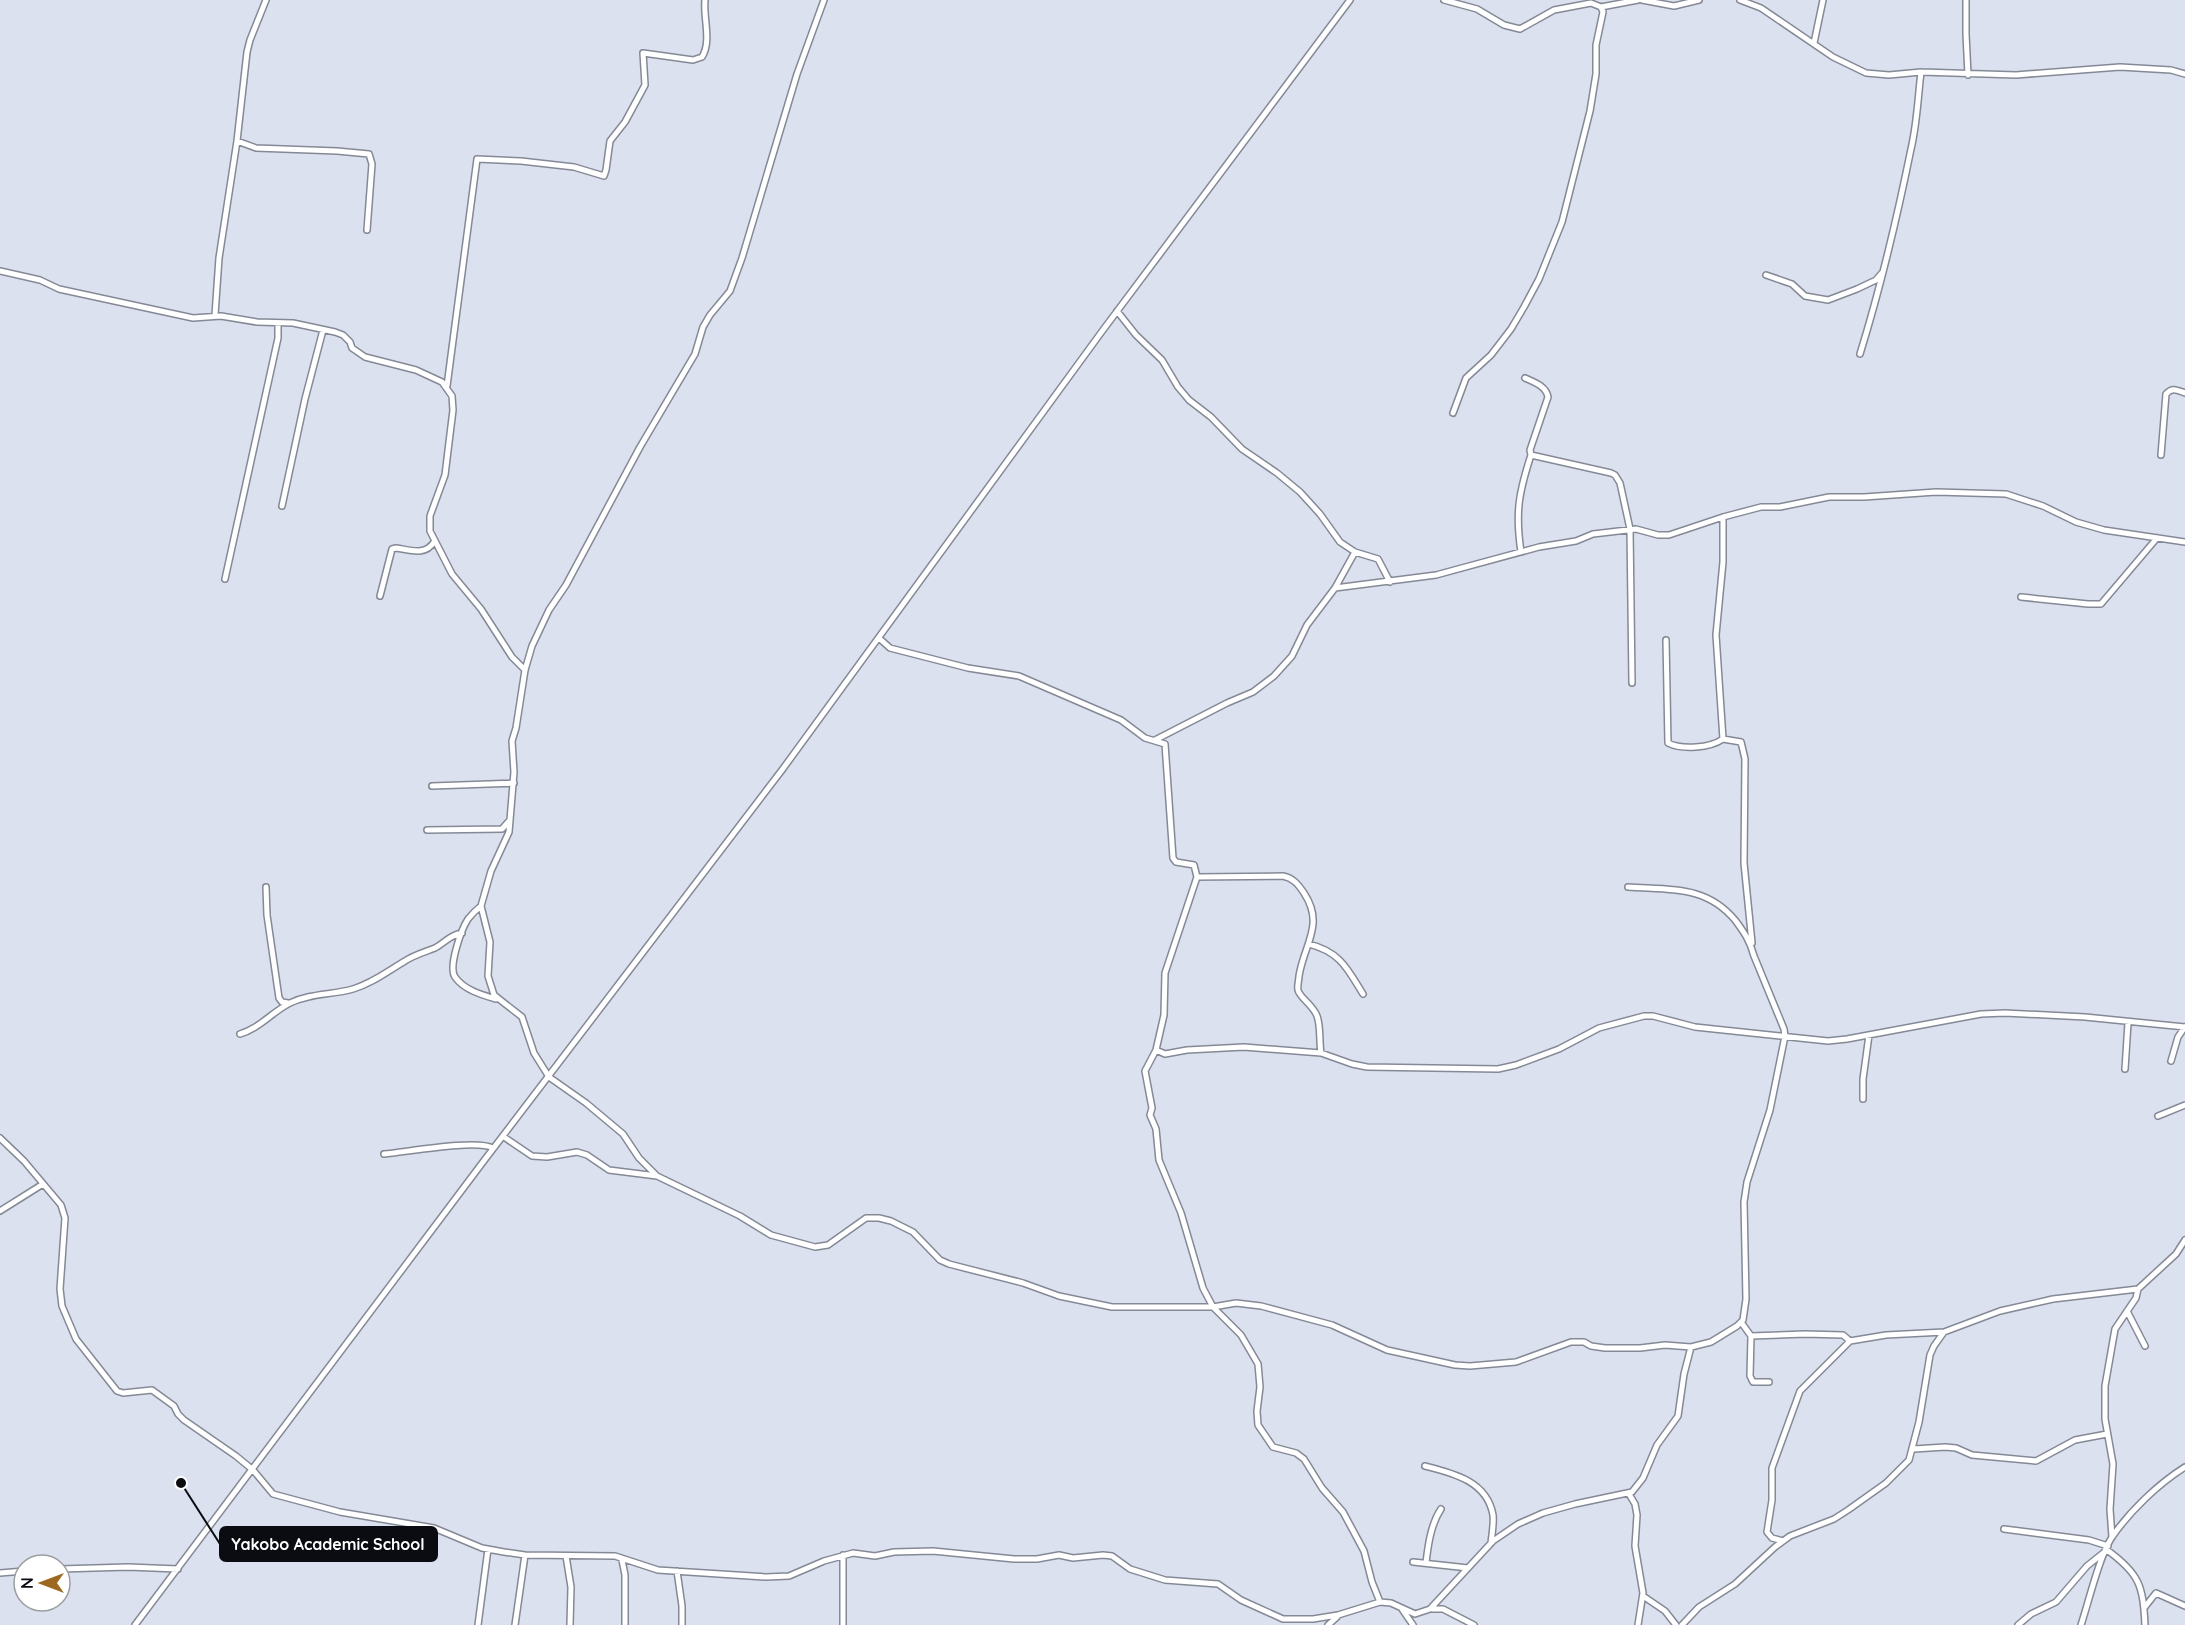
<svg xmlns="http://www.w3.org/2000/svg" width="2185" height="1625" viewBox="0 0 2185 1625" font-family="Quicksand,sans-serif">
	<rect width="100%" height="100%" fill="#dbe1ef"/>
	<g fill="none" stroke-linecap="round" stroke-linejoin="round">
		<defs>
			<path id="minor" d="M824,0L797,74L742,258L730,291L710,315L703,327L695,354L640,447L566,585L549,610L532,646L525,670L516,728L512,741L514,772L509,832L491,871L481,906L490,942L488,976L494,995L522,1017L534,1053L549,1077L586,1103L623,1134L639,1158L657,1176L740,1216L771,1235L815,1247L828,1245L866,1218H879L891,1221L913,1232L940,1260L949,1264L1023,1283L1059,1296L1112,1307H1213L1236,1303L1261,1306L1332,1325L1387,1350L1455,1365L1470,1366L1516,1362L1571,1342H1584L1591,1346L1605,1348H1640L1665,1345L1691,1347
				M1444,0L1477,9L1504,25L1520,29L1554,10L1591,3L1601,7L1638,0
				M1642,0L1674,6L1699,0
				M1740,0L1761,8L1833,57L1866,73L1889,75L1921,72L2016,75L2120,67L2171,70L2185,74
				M1966,0V34L1968,75
				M1814,43L1823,0
				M237,141L256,148L337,151L369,154L372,164L367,230
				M0,271L40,280L59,289L193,318L221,316L257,322L293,323L335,332L343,335L350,342L352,348L365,357L416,370L442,382L452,396L453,410L445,475L430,516V531L452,574L481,609L512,657L525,670
				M1766,275L1792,284L1805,296L1828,300L1857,289L1876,280L1882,273
				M1117,311L1136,335L1162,360L1178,387L1189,400L1211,417L1242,449L1277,473L1300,492L1320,514L1340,542L1355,552L1378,559L1390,582
				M215,315L219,258L237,141L247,52L250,40L266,0
				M1860,354C1881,286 1897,218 1911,149C1917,124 1918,97 1921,72
				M1525,378C1534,382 1546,386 1548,397L1530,450L1531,455L1611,473L1615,475L1620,483L1630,529L1632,683
				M447,386L477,159L521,161L574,167L604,176L606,170L610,141L625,122L645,85L643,53L693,60L702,57C712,41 703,18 705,0
				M1453,413L1466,378L1491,355L1511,329L1524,307L1539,279L1562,222L1590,111L1596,74V45L1603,12L1601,7
				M2161,455L2166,394C2172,387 2177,390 2185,393
				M282,506L305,399L323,330
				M1723,517V562L1716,635L1723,739L1741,742L1745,759L1744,863L1752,943
				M1521,552C1515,512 1519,492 1531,455
				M225,579L278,338V323
				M1335,588L1436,575L1539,547L1576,541L1593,534L1636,529L1658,535H1669L1723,517L1761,507H1780L1829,497H1864L1936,492L2006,494L2043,506L2076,522L2104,530L2185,542
				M380,596L392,549L396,548C411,550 425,556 434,542
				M2021,597L2088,604H2101L2157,538
				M880,639L890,648L968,668L1019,676L1121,720L1145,738L1165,744L1173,858L1176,862L1194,865L1197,877L1165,973L1164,1015L1156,1050L1145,1071L1152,1108L1150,1115L1156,1129L1159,1160L1181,1213L1203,1288L1213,1307L1241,1335L1258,1364L1260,1387L1257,1411L1258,1425L1273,1447L1296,1453L1304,1459L1322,1488L1343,1512L1364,1551L1372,1582L1380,1602
				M1666,640L1668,743C1682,750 1710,748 1723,739
				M1155,740L1227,703L1253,692L1274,676L1292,656L1307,625L1335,588L1355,552
				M432,786L514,783
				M427,830L502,829L510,820
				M1197,877L1283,876C1293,878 1298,884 1304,893C1325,925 1304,944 1299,976C1299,980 1297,986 1298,990C1299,997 1313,1005 1317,1016C1321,1027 1319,1041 1321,1053
				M266,887L267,915L279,998L282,1002L288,1003
				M481,906C476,910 472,914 468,919C461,930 448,967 455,977C464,990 482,995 496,999
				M1309,944C1340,952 1347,968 1363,994
				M240,1034C260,1028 272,1012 290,1003C311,993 332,995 353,989C373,983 388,971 405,961C414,955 425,952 435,948C445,943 449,935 462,933
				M1156,1050L1165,1054L1187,1050L1244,1047L1321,1053L1352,1064L1367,1067L1498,1069L1516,1065L1559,1049L1599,1028L1644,1016H1653L1695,1027L1828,1041L1847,1039L1981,1014L2005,1013L2085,1017L2185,1027
				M2171,1061L2178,1037L2185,1027
				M2125,1069L2128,1023
				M1863,1099V1079L1869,1035
				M2158,1116L2185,1105
				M504,1137L532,1156L547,1157L577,1152L587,1155L609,1170L657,1176
				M0,1138L24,1161L61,1205L65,1218L60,1289L62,1306L76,1339L117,1391L123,1393L152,1390L174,1406L178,1414L184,1420L236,1456L253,1470L273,1494L340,1512L434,1528L482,1548L504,1552L525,1555L615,1556L658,1570L766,1577L789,1576L824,1561L853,1553L875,1556L894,1552L933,1551L1014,1559H1037L1059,1555L1073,1558L1103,1555L1112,1556L1130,1569L1165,1580L1218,1584L1241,1600L1283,1619H1313L1338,1615L1380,1602L1391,1603L1415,1614L1430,1609L1493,1541L1518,1524L1543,1513L1575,1504L1632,1492L1643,1478L1657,1445L1678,1416L1684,1374L1691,1347L1711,1342L1737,1326L1743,1320L1746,1299L1744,1202L1747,1182L1770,1110L1785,1036L1784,1029L1754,956C1750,941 1744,932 1735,920C1706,885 1670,890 1628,887
				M384,1154C407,1152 476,1139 493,1148
				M0,1211L43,1184
				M2127,1311L2145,1346
				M1741,1322L1751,1336L1805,1334L1843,1335L1850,1341
				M1751,1336L1750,1376L1753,1382H1769
				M1914,1449L1945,1447L1956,1448L1972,1455L2036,1461L2075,1440L2107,1434
				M1425,1466C1453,1473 1487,1481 1493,1515C1494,1523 1492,1534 1491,1543
				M1629,1494L1635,1504L1637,1515L1635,1546L1643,1593L1638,1625
				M2004,1529L2089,1540L2108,1546
				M2112,1537L2110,1509L2113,1464L2105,1419V1386L2115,1329L2136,1298L2138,1289
				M1783,1541L1772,1538L1767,1532L1772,1500V1468L1800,1391L1850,1341L1886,1335L1944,1332
				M566,1556L571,1587L570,1625
				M622,1560L625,1575V1625
				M1413,1562L1468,1568
				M1426,1563C1428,1545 1431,1524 1441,1509
				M60,1569L128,1567L178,1569
				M677,1571L682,1606V1625
				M0,1573L24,1571
				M1643,1596L1665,1611L1676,1625
				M2144,1608L2156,1593L2185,1606
				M1402,1609L1413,1625
				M1432,1609H1443L1474,1625
				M135,1625L486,1158L782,770L1103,330L1350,0
				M478,1625L488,1549
				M515,1625L525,1555
				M843,1625V1555
				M1328,1625L1337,1617
				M1682,1625L1699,1607L1735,1584L1775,1547L1790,1536L1834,1519L1848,1510L1886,1483L1909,1460L1919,1422L1930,1355L1934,1346L1944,1332L2000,1311L2053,1299L2138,1289L2176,1254L2185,1240
				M2018,1625L2031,1614L2056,1602L2087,1566L2107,1550C2140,1574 2143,1586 2145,1625
				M2081,1625C2089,1601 2099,1557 2112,1537C2130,1511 2158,1484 2185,1467"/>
		</defs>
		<use href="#minor" stroke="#848995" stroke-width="8"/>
		<use href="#minor" stroke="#fff" stroke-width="5"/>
	</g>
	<path fill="none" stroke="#0a0c11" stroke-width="2" d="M181 1483L220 1544"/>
	<circle fill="#0a0c11" stroke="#fff" stroke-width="2" cx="181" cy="1483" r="6"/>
	<rect fill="#0a0c11" stroke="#0a0c11" stroke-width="2" x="220" y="1527" width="217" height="34" rx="6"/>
	<g font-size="16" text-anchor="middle" font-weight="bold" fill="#fff">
		<text x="328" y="1550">Yakobo Academic School</text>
	</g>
	<g transform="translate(42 1583) rotate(270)"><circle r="28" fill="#ffffff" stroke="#9d9ea0" stroke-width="1.5"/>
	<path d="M0-4.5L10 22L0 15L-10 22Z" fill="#9d6920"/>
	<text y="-9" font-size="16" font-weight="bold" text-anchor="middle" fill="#0a0c11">N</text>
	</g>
</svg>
